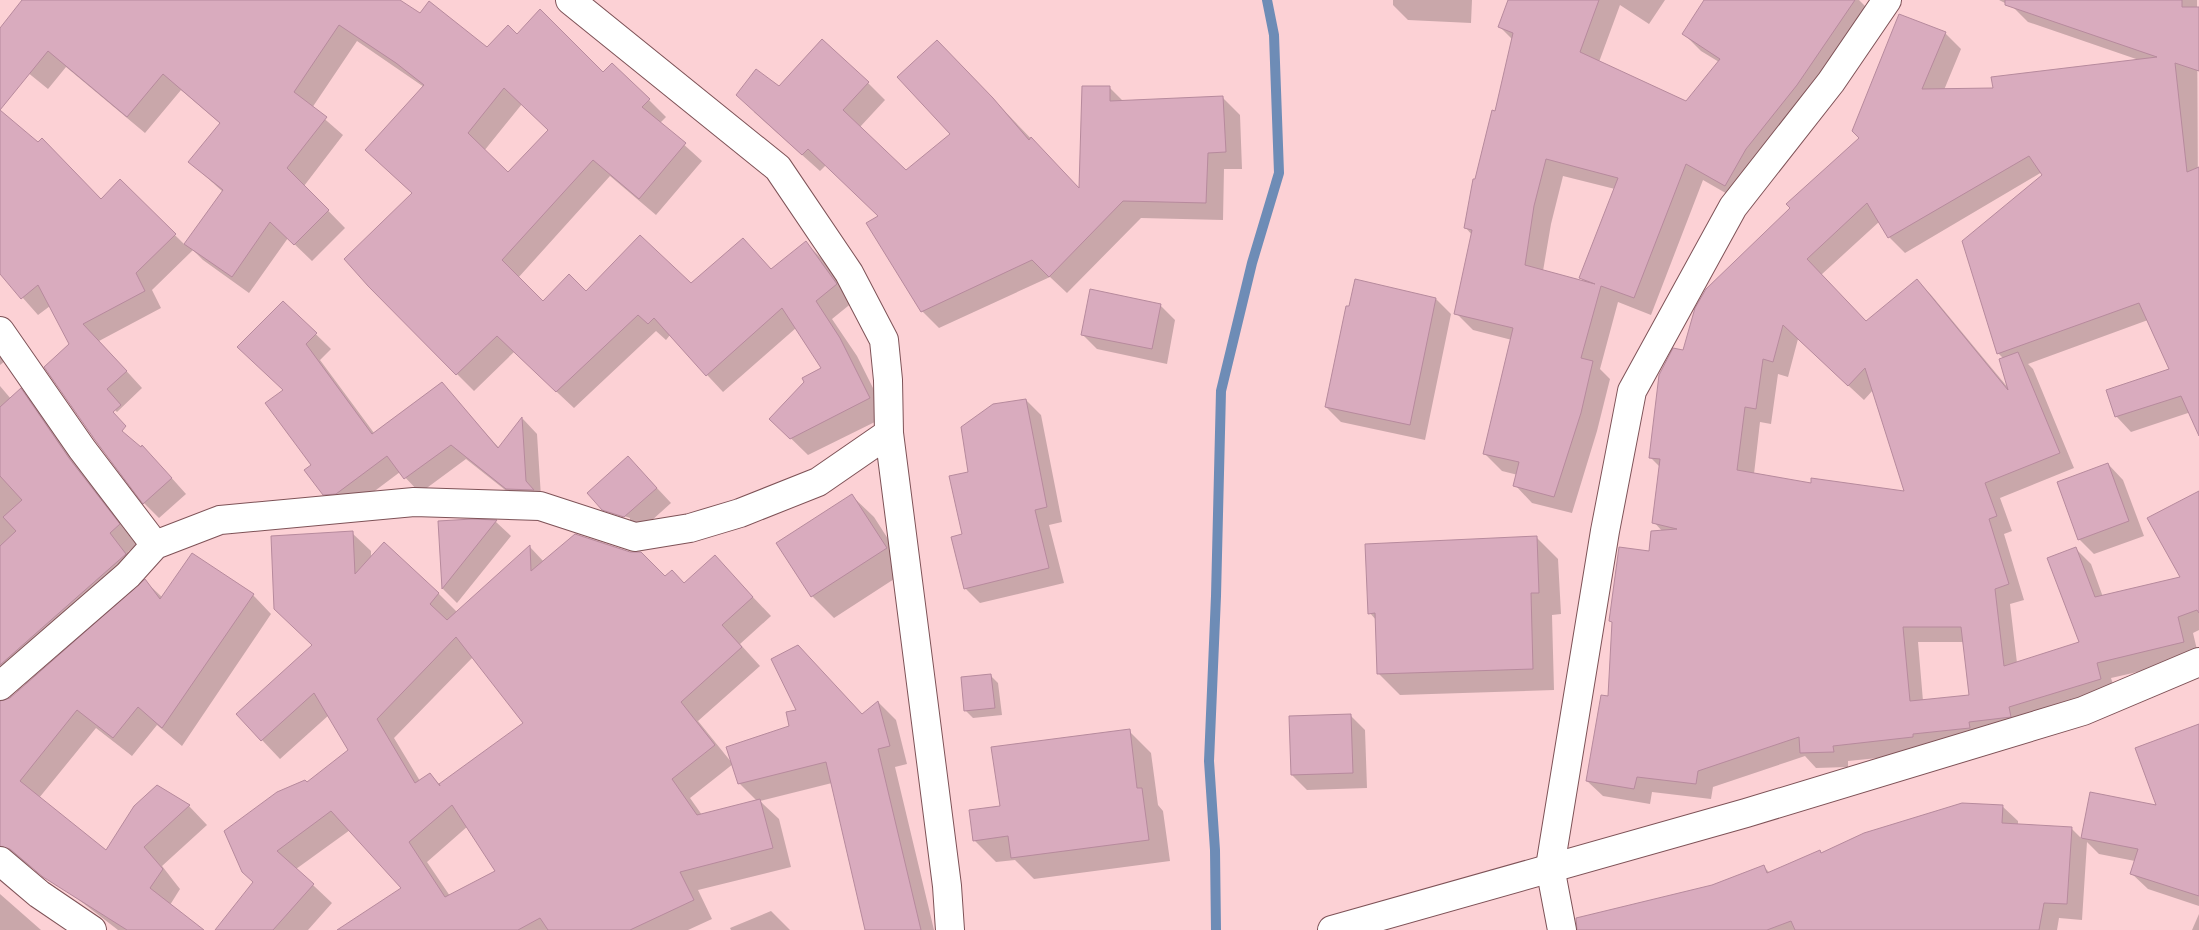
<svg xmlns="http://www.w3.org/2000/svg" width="2199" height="930" viewBox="0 0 2199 930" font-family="'PT Sans Narrow',sans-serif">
	<rect width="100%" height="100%" fill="#fcd1d5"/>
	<path fill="#0003" fill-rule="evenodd" d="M21,0H398L421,15L487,49L517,36L603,74L649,100L666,117L660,123L702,161L656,215L610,176L518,278L543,303L586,292L691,285L772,270L806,243L823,260L853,302L832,319L857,356L887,416L808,455L771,419L823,369L796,328L723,392L670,335L666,340L656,331L574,408L514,352L474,391L369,286L413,194L367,150L424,87L357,41L312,108L343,135L304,186L345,228L312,261L288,238L249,293L203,260L193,250L152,290L161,308L99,341L142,388L117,412L100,395L50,306L38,315L0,272V112L101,200L120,181L185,245L223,192L190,162L221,124L181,90L145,133L66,67L48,89L0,50V30L22,2ZM522,104L549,131L508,174L484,151Z
		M1393,0H1472L1471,23L1408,20L1393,5Z
		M1509,0H1665L1649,24L1620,5L1599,62L1687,102L1719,62L1701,51L1684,34L1706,0H1859L1874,15L1743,203L1703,180L1651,315L1618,302L1600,369L1610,379L1597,431L1572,513L1532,503L1515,485L1518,475L1502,471L1485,454L1512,340L1473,330L1456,313L1472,235L1466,228L1513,40L1500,27ZM1563,176L1615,189L1581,278L1586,283L1543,271L1551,224Z
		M1999,0H2197L2199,419L2194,411L2131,432L2116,416L2171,370L2148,320L2028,364L2033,369L2074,468L2000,498L2012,531L2004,534L2024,600L2010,604L2017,663L2081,643L2076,549L2091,564L2103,597L2181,578L2199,493V630L2193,633L2199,658L2111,678L2116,694L1928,753L1848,761V767L1816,768L1805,756L1713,787L1711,799L1652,792L1650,804L1603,796L1587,781L1610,698L1614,624L1611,621L1662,531L1654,522L1660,467L1650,457L1684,351L1792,209L1861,138L1945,33L1961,49L1944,90L1994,89L2139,60L2028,22L2013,7ZM2042,172L2044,175L1998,353L2003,358L2009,389L1932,296L1917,280L1866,322L1821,275L1880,221L1889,237L1905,253ZM1798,339L1864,400L1873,390L1906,493L1812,484L1754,474L1760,422L1771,424L1778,374L1788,377ZM1918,642H1964L1970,696L1923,701Z
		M954,58L1080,190L1110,88L1123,101L1223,98L1240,115L1242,169H1224L1223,220L1141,218L1067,293L1050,277L939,328L922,311L879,216L826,165L820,171L754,112L779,88L868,83L885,100L860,127L906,172L952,134Z
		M1436,299L1451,314L1425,440L1341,422L1326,407Z
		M283,302L331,349L320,360L374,433L441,383L499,448L523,419L537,434L541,497L523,504L466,459L420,493L400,472L352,508L339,509L324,494L284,391Z
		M1160,305L1175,320L1167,364L1097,349L1082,334Z
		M0,356L5,361L0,365Z
		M0,386L11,399L21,390L39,408L137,544L128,552L144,573L8,693L3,702L11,699L145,581L163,598L253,595L271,614L182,746L157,725L132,756L96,728L39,798L106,852L158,787L189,806L207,825L162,866L180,889L170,905L202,930H118L31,863L28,866L0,855Z
		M1026,400L1041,415L1062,522L1049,525L1064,583L980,603L965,588L964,535L970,473Z
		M2108,464L2123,480L2144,536L2094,554L2079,539Z
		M643,473L671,503L640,531L619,525L607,513L630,520V518L603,509Z
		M169,475L186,494L159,518L144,503Z
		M852,496L874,517L908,570L834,618L812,596Z
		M496,522L511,536L457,603L443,589L439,523Z
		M352,533L371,551V558L438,593L457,612L530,547L544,562L665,578L685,584L733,576L771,616L740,644L760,666L698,721L732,763L862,715L878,702L896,720L907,764L895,767L934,930H867L832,783L760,801L779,819L791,867L698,890L712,919L688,930H358L403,888L350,830L296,869L332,903L308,930H217L254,883L307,783L350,750L329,715L280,759L262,740L313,646ZM473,657L524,724L440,785L430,774L420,781L394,738ZM733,764L739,783L757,801L702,815L690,798ZM468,826L496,871L450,896L427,862Z
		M1536,537L1558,559L1561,614L1552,615L1554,690L1400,695L1378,673L1376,620L1370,613Z
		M991,676L998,683L1002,715L973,718L965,710Z
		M1350,715L1365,730L1367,788L1307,790L1292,775Z
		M2199,725V906L2148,889L2131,873L2135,861L2099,854L2087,842L2082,920L2059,918L2057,930H1613L1763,866L1770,873L1820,852L1822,854L2002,806L2018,821V825L2071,828L2082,839L2091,793L2158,807Z
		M1129,731L1151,753L1158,805L1163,811L1170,861L1034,879L1015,860L996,862L974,840L1001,807Z
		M0,894L41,930H0Z
		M771,911L790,930H731L730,928Z
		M2199,914V930H2192Z"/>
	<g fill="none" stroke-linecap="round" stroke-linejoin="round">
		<path stroke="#6e8cb6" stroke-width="10" d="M1216,930L1215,850L1209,761L1216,596L1221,391L1252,263L1279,173L1274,35L1267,0"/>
	</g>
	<path fill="#d9abbe" stroke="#b78a9d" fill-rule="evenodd" d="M22,0H400L420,13L429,1L487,47L508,25L517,34L540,9L603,72L612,63L650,99L642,107L686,143L639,199L593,160L502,260L543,301L569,274L586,291L640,235L691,283L743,238L771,269L806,241L837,284L816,301L840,338L870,398L790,439L769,419L804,382L802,378L821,368L782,308L706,376L654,318L648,324L638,315L556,392L497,336L456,375L368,286L344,259L412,193L365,150L424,85L396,63L339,25L294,92L327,117L287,168L329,210L294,245L270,222L232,277L184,244L223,190L188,162L220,123L163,74L127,117L48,51L0,110V28ZM504,88L548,130L508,172L468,133Z
		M1508,0H1599L1580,52L1686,101L1720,59L1682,34L1704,0H1855L1797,85L1746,149L1725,186L1686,164L1634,298L1601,286L1581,358L1593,361L1581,413L1554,497L1513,486L1519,462L1483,454L1513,328L1454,314L1472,230L1464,228L1473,179H1475L1492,110L1495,111L1513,33L1498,27ZM1546,159L1618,178L1579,278L1595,284L1525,265L1534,206Z
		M2005,0H2182V7H2199V71L2175,63L2187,172L2199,167V436L2181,396L2115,417L2106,390L2169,369L2139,303L1997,354L1962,241L2042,175L2029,156L1888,238L1867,203L1807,259L1866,321L1917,279L2008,390L1999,359L2018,352L2060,453L1985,483L1997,516L1989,519L2009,584L1995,589L2004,666L2079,642L2047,558L2076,547L2095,597L2180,577L2147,518L2199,491V613L2197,610L2178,617L2184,642L2097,663L2101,679L2009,707L2011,717L1969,722L1970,728L1913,734V737L1833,746L1834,752L1800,753L1799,737L1698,771L1696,784L1637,777L1634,789L1586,781L1601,695L1608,696L1612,622L1609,621L1619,547L1649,551L1651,531L1677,529L1652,523L1660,459L1649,458L1659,375L1673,348L1683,350L1695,308L1706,289L1790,208L1786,204L1859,138L1852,131L1899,14L1946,32L1922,89L1993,88L1991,77L2157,57L2005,5ZM1783,325L1848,386L1865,368L1904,491L1811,478V483L1737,470L1745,407L1756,409L1763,359L1773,362ZM1903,627H1961L1969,695L1910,701Z
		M822,39L869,82L843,110L906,170L950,134L897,77L937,40L993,98L1029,140L1031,137L1079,188L1082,86H1110V101L1223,96L1226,152L1208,153L1206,203L1123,201L1049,277L1032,260L921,312L866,223L878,216L808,149L802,155L736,95L756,69L779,86Z
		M0,110L38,142L42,138L101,199L120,179L176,234L136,273L145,291L83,324L127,371L107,389L121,405L113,412L126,426L122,431L141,447L142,445L172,478L143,504L95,440L44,367L69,344L38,285L21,299L0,274Z
		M1355,279L1436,298L1410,425L1325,407L1346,306H1349Z
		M1090,289L1161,304L1152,349L1081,335Z
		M283,301L317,333L306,344L372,434L442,382L498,448L522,417L526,481L534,490L506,489L451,445L404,479L387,456L336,494L323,495L304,470L311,465L265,403L283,390L237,347Z
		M21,388L69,458L120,524L110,533L126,554L0,665V546L16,531L3,517L22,500L0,476V407Z
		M1026,399L1047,507L1035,510L1049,568L964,589L951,537L962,534L949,476L968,472L961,427L993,404Z
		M628,456L657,488L624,517L602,510L587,493Z
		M2108,463L2129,521L2078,540L2057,482Z
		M852,494L887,548L811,597L776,543Z
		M472,519L497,520L442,589L438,521Z
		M353,531L355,574L384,542L439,593L430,604L447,620L530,545L531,571L575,534L630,552H641L665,576L672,570L684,583L715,555L753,597L722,625L742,647L681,702L715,745L672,779L697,815L760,799L773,848L680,872L694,900L630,930H548L540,918L518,930H337L401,888L331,811L277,851L314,884L273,930H215L253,882L242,872L224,831L277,792L305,780L307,782L348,750L314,693L261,741L236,714L312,645L274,609L271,536ZM456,637L523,723L439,784L440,786L430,773L415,783L377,719ZM452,805L495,871L445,897L409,842Z
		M1537,536L1539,593H1531L1533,669L1377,674L1375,613L1368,614L1365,544Z
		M192,553L254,594L162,728L138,707L113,738L77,710L20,781L106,850L134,806L157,785L190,805L144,847L163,869L150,888L204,930H127L43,877L10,849L0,846V701L10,698L145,579L160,599Z
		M798,645L862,714L878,701L890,746L878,749L921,930H865L826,762L738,784L726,747L789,726L786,712L796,710L771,659Z
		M991,674L995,708L964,711L961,677Z
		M1351,714L1353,773L1291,775L1289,716Z
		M2199,724V896L2130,874L2138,849L2081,838L2090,792L2156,805L2135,748Z
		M1130,729L1137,788H1142L1149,840L1011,858L1008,836L973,841L969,810L1000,806L991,747Z
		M1962,803L2003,805L2002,823L2072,827L2067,904L2044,903L2039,930H1795L1791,921L1767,930H1577L1576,918L1712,885L1764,865L1767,873L1820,850L1821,853L1864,833Z"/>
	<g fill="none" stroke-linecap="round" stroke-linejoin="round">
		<defs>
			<path id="minor" d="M570,0L778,168L849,273L884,340L888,380L889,433L947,886L950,930
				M0,331L82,449L155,545
				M0,686L128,575L155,545L220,520L414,502L540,506L635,537L690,528L740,513L818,482L889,433
				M0,861L39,894L92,930
				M1562,930L1550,867L1605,531L1632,391L1733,207L1831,82L1887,0"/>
			<path id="major" d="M1332,930L1746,813L2083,711L2199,662"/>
		</defs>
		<use href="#minor" stroke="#7e5257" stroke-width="30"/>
		<use href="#major" stroke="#7e5257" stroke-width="30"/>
		<use href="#minor" stroke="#fff" stroke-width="28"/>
		<use href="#major" stroke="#fff" stroke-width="28"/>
	</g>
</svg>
